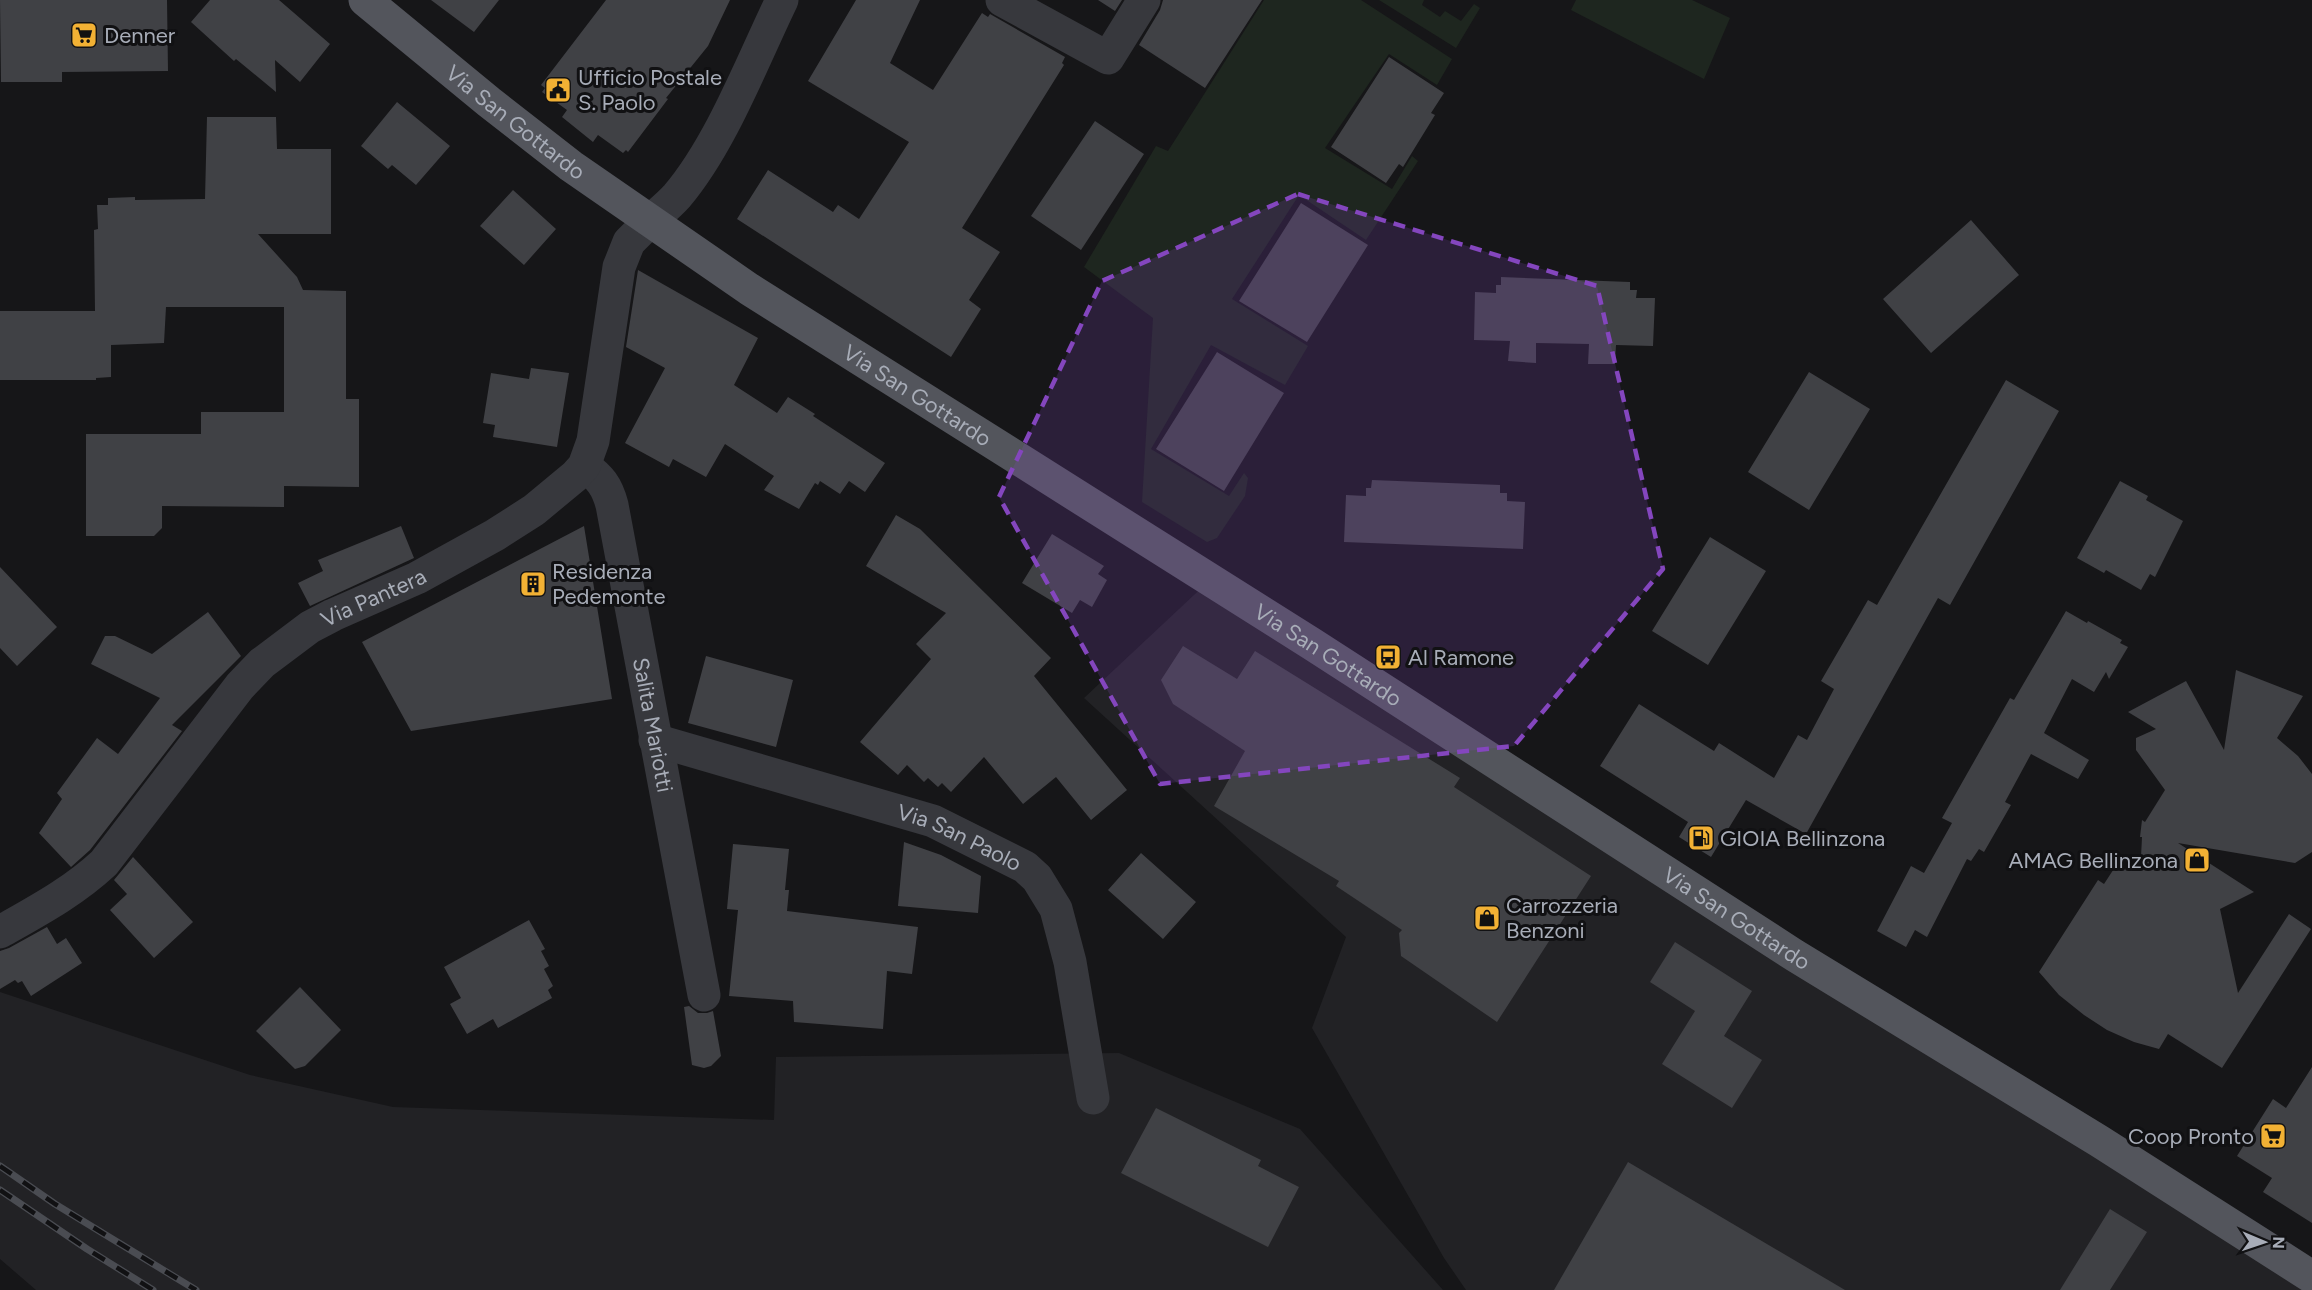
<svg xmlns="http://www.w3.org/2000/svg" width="2312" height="1290" viewBox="0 0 2312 1290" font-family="Figtree,sans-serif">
	<rect width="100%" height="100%" fill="#161618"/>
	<path fill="#222225" d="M1210,580L2312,1290H1466L1444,1258L1312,1028L1346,937L1084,698Z
		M0,992L250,1075L393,1107L774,1120L776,1057L1119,1053L1300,1129L1443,1290H36L0,1259Z"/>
	<path fill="#1e261f" d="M1264,0H1361L1452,59L1437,85L1389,54L1325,148L1392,189L1412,156L1418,161L1366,240L1299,195L1232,299L1308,346L1285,385L1211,345L1151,449L1229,496L1244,473L1248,478L1245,496L1217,538L1207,542L1142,502L1153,318L1084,267L1156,146L1168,151Z
		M1379,0H1424L1422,5L1440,17L1445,11L1461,21L1474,4L1480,8L1456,48Z
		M1576,0H1692L1730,18L1704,79L1571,10Z"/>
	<path fill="#404145" d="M0,0H167L168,71L62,72V82H1Z
		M210,0H279L330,44L300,82L275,60L276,92L236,59L234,61L191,22Z
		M431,0H499L474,32Z
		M606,0H730L708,46L666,98L668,99L628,152L626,150L623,153L598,135L593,142L562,117L567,110L542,92L545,88L541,85Z
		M856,0H920L890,63L933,90L982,13L988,17L990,14L1065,57L1062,63L1064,65L962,228L1000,252L969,300L981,309L951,357L737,219L768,170L833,212L838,205L859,219L909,142L808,81Z
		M1098,0H1122L1115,11Z
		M1163,0H1262L1205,88L1139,45L1160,10Z
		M1389,57L1444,93L1431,113L1435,115L1403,167L1399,164L1386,183L1331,147Z
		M397,102L450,146L416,185L392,165L388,169L361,146Z
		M207,117H276L277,149H331V234H258L297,277L303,290L346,291V399H359V487L284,486V507L162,506V528L154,536H86V434H201V412H284V307H166L164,343L111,345V377L96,378V380H0V311H95L94,230L98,229L97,205H108V198L135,197V200L205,199Z
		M1095,121L1144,154L1081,250L1031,216Z
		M513,190L556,229L524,265L480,226Z
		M1301,203L1368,245L1307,342L1239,301Z
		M1971,220L2019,275L1931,353L1883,299Z
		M638,270L758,338L734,385L777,413L788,397L815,414L813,416L885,463L865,492L849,481L840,494L820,481L818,485L815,483L799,509L764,490L774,476L725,444L706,477L673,459L669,467L625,443L665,368L626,347Z
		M1501,277L1630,282V290H1637L1636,298H1655L1653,346L1616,345L1615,364H1588L1589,344L1536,343V363L1508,361L1510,341L1474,340L1475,292L1496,293V285H1501Z
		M1217,352L1284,393L1224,491L1156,449Z
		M531,368L569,373L557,447L493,437L495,425L483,423L491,373L529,379Z
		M1809,372L1870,409L1809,510L1748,472Z
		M2006,380L2059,411L1950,605L1938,598L1806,834L1746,800L1711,857L1679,837L1688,822L1600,766L1639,704L1714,751L1719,743L1774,778L1798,735L1807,740L1834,689L1821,681L1868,600L1877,605Z
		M1372,480L1500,485V493H1507V501L1525,502L1523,549L1344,542L1346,495L1366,496V488H1371Z
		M2120,481L2148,496L2146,500L2183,521L2155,577L2150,574L2141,590L2106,570L2104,573L2077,558Z
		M896,515L920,529L1051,658L1034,676L1127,790L1091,820L1056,777L1023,804L984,757L951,792L942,783L938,787L928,778L924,782L907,765L898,775L860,742L931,659L916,644L946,613L866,566Z
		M401,526L414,558L310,606L298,583L323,571L318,560Z
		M584,526L612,699L411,731L362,642Z
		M1052,534L1104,566L1098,574L1107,580L1092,607L1080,600L1072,613L1022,583Z
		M1710,537L1766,571L1708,665L1652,631Z
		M0,567L57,627L17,666L0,648Z
		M2066,611L2087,623L2088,621L2122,640L2120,643L2128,647L2109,679L2106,672L2094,692L2072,679L2044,733L2089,760L2078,779L2031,754L2005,802L2011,805L1984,852L1979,849L1971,861L1967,859L1927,937L1915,930L1906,947L1877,931L1911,866L1924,873L1952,823L1942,818L2010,698L2014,700Z
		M208,612L241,656L172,725L182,731L90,850L71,867L39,833L62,799L57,793L97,738L118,754L160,698L91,664L105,636H115L152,654Z
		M1183,646L1237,679L1255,651L1460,778L1454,787L1591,876L1497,1022L1401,956L1399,933L1402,930L1336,886L1339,881L1214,806L1245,751L1173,704L1161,680Z
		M706,656L793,680L776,747L688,723Z
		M2236,670L2303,696L2277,738L2298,756L2312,774V852L2295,863L2178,843L2254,892L2220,909L2238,993L2289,914L2311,929L2222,1068L2168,1034L2159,1049L2134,1042L2107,1030L2084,1015L2059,995L2039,972L2098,880L2104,884L2119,861L2141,857L2142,837H2140L2142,820L2145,822L2165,790L2136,750V738L2156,729L2128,712L2186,681L2224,750Z
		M904,842L941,855L981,876L978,913L898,906Z
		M733,844L789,849L785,890H789L787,911L918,927L912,974L887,971L883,1029L794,1022L793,1001L729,996L738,910L727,909Z
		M1141,853L1196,902L1163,939L1108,890Z
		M133,857L193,922L154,958L110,910L127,894L114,880Z
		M529,920L545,949L541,951L549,966L544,969L553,986L548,990L552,998L498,1028L493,1019L467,1034L450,1004L461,998L444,967Z
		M47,927L57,944L66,938L82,963L31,996L22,981L18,983L15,980L0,989V951L9,948Z
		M1675,942L1752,991L1724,1036L1762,1060L1732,1108L1662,1064L1695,1011L1650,982Z
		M300,987L341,1030L305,1066L295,1069L256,1031Z
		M689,1006L698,1013H707L713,1011L721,1056L711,1066L704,1068L692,1065L684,1007Z
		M2312,1067V1223L2263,1192L2272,1178L2237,1156L2273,1099L2286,1108Z
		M1156,1108L1261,1160L1258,1166L1299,1187L1268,1247L1121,1173Z
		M1628,1162L1845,1290H1554Z
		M2110,1209L2147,1232L2110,1290H2060Z"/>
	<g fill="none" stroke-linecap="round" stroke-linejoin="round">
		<g stroke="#37383d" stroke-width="33">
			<path d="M1002,0L1108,58L1144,0"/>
			<path id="s1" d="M584,466C600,477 607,486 612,505L704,995"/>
			<path id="s2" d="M655,740L933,821L1025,867L1037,878L1056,909L1070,962L1093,1098"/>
			<path id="s3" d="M0,932C37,911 73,892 104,863L240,686L262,663L310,627L333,615L417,578L495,535L534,510L575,476L584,466L593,441L619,267L629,242L650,221"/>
		</g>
		<path stroke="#37383d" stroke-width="33" d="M650,221C659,213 669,205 677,196C721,144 752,62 782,0"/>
		<path stroke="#53555c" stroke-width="33" id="s4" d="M365,0L489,102L571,166L749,289L1312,644L1794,955L2099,1141L2312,1277"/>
		<defs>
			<path id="rail" d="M0,1166L55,1204L196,1290
				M0,1190L87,1249L153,1290"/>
		</defs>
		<use href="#rail" stroke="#4a4c52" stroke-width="7"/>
		<use href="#rail" stroke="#111113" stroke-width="4.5" stroke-dasharray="14" stroke-linecap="butt"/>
	</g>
	<path fill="#8446be" fill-opacity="0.2" stroke="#8446be" stroke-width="4.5" stroke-dasharray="12 8" stroke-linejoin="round" d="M1298,194L1597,286L1663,569L1514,746L1160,784L999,497L1102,281Z"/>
	<defs>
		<symbol id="supermarket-square" viewBox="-11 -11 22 22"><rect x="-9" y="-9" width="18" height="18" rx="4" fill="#f2b134" stroke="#111113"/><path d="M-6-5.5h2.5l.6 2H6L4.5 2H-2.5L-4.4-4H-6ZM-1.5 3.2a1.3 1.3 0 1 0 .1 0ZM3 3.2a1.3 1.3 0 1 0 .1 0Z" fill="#111"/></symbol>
		<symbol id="civic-square" viewBox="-11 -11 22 22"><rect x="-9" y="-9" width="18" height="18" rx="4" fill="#f2b134" stroke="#111113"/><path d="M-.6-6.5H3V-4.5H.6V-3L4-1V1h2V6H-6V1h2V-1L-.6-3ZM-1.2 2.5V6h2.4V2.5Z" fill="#111"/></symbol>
		<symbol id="building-square" viewBox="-11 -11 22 22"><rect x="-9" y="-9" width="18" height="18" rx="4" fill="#f2b134" stroke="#111113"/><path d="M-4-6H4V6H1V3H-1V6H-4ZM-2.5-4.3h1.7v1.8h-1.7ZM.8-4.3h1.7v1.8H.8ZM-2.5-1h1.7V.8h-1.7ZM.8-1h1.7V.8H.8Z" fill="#111"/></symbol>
		<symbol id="bus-square" viewBox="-11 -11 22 22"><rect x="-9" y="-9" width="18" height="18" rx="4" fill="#f2b134" stroke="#111113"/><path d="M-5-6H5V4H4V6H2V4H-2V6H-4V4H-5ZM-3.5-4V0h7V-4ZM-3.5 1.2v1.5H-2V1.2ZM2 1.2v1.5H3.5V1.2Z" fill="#111"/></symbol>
		<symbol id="fuel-square" viewBox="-11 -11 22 22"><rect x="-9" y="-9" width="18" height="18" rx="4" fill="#f2b134" stroke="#111113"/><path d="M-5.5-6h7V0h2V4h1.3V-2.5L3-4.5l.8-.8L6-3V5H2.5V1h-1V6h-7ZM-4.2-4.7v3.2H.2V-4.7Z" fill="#111"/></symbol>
		<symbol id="shop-square" viewBox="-11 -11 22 22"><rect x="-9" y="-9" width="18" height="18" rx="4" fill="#f2b134" stroke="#111113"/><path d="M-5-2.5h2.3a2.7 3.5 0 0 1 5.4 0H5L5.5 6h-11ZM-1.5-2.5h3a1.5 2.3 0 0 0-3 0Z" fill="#111"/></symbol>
	</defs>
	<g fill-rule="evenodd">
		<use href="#supermarket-square" x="69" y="20" width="30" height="30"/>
		<use href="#civic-square" x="543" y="75" width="30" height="30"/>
		<use href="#building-square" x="518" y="569" width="30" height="30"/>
		<use href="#bus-square" x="1373" y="642" width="30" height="30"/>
		<use href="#fuel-square" x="1686" y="823" width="30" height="30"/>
		<use href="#shop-square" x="2182" y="845" width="30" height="30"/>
		<use href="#shop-square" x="1472" y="903" width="30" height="30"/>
		<use href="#supermarket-square" x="2258" y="1121" width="30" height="30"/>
	</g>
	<g text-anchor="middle" stroke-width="6" stroke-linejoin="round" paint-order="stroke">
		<g font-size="22" fill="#a8adb8" stroke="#111113" text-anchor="start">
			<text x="104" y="43">Denner</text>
			<text x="578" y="85">Ufficio Postale<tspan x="578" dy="25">S. Paolo</tspan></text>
			<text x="552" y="579">Residenza<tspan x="552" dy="25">Pedemonte</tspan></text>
			<text x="1408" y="665">Al Ramone</text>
			<text x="1720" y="846">GIOIA Bellinzona</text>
			<text x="2178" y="868" text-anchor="end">AMAG Bellinzona</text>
			<text x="1506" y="913">Carrozzeria<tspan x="1506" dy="25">Benzoni</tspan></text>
			<text x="2254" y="1144" text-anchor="end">Coop Pronto</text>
		</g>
		<g font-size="22" fill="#a8adb8" stroke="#111113">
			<text dy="8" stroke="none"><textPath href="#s4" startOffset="194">Via San Gottardo</textPath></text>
			<text dy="8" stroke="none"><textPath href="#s4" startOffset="680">Via San Gottardo</textPath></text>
			<text dy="8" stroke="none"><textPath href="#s3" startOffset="510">Via Pantera</textPath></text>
			<text dy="8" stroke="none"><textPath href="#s4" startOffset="1166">Via San Gottardo</textPath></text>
			<text dy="8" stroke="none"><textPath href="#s1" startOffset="273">Salita Mariotti</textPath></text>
			<text dy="8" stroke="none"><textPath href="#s2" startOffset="320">Via San Paolo</textPath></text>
			<text dy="8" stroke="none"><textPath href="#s4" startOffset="1652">Via San Gottardo</textPath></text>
		</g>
	</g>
	<g transform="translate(2264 1242) rotate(92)" stroke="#111113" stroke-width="4.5" paint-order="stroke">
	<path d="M0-4.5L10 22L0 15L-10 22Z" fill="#a8adb8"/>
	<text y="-9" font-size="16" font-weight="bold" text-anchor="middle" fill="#a8adb8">N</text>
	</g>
</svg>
